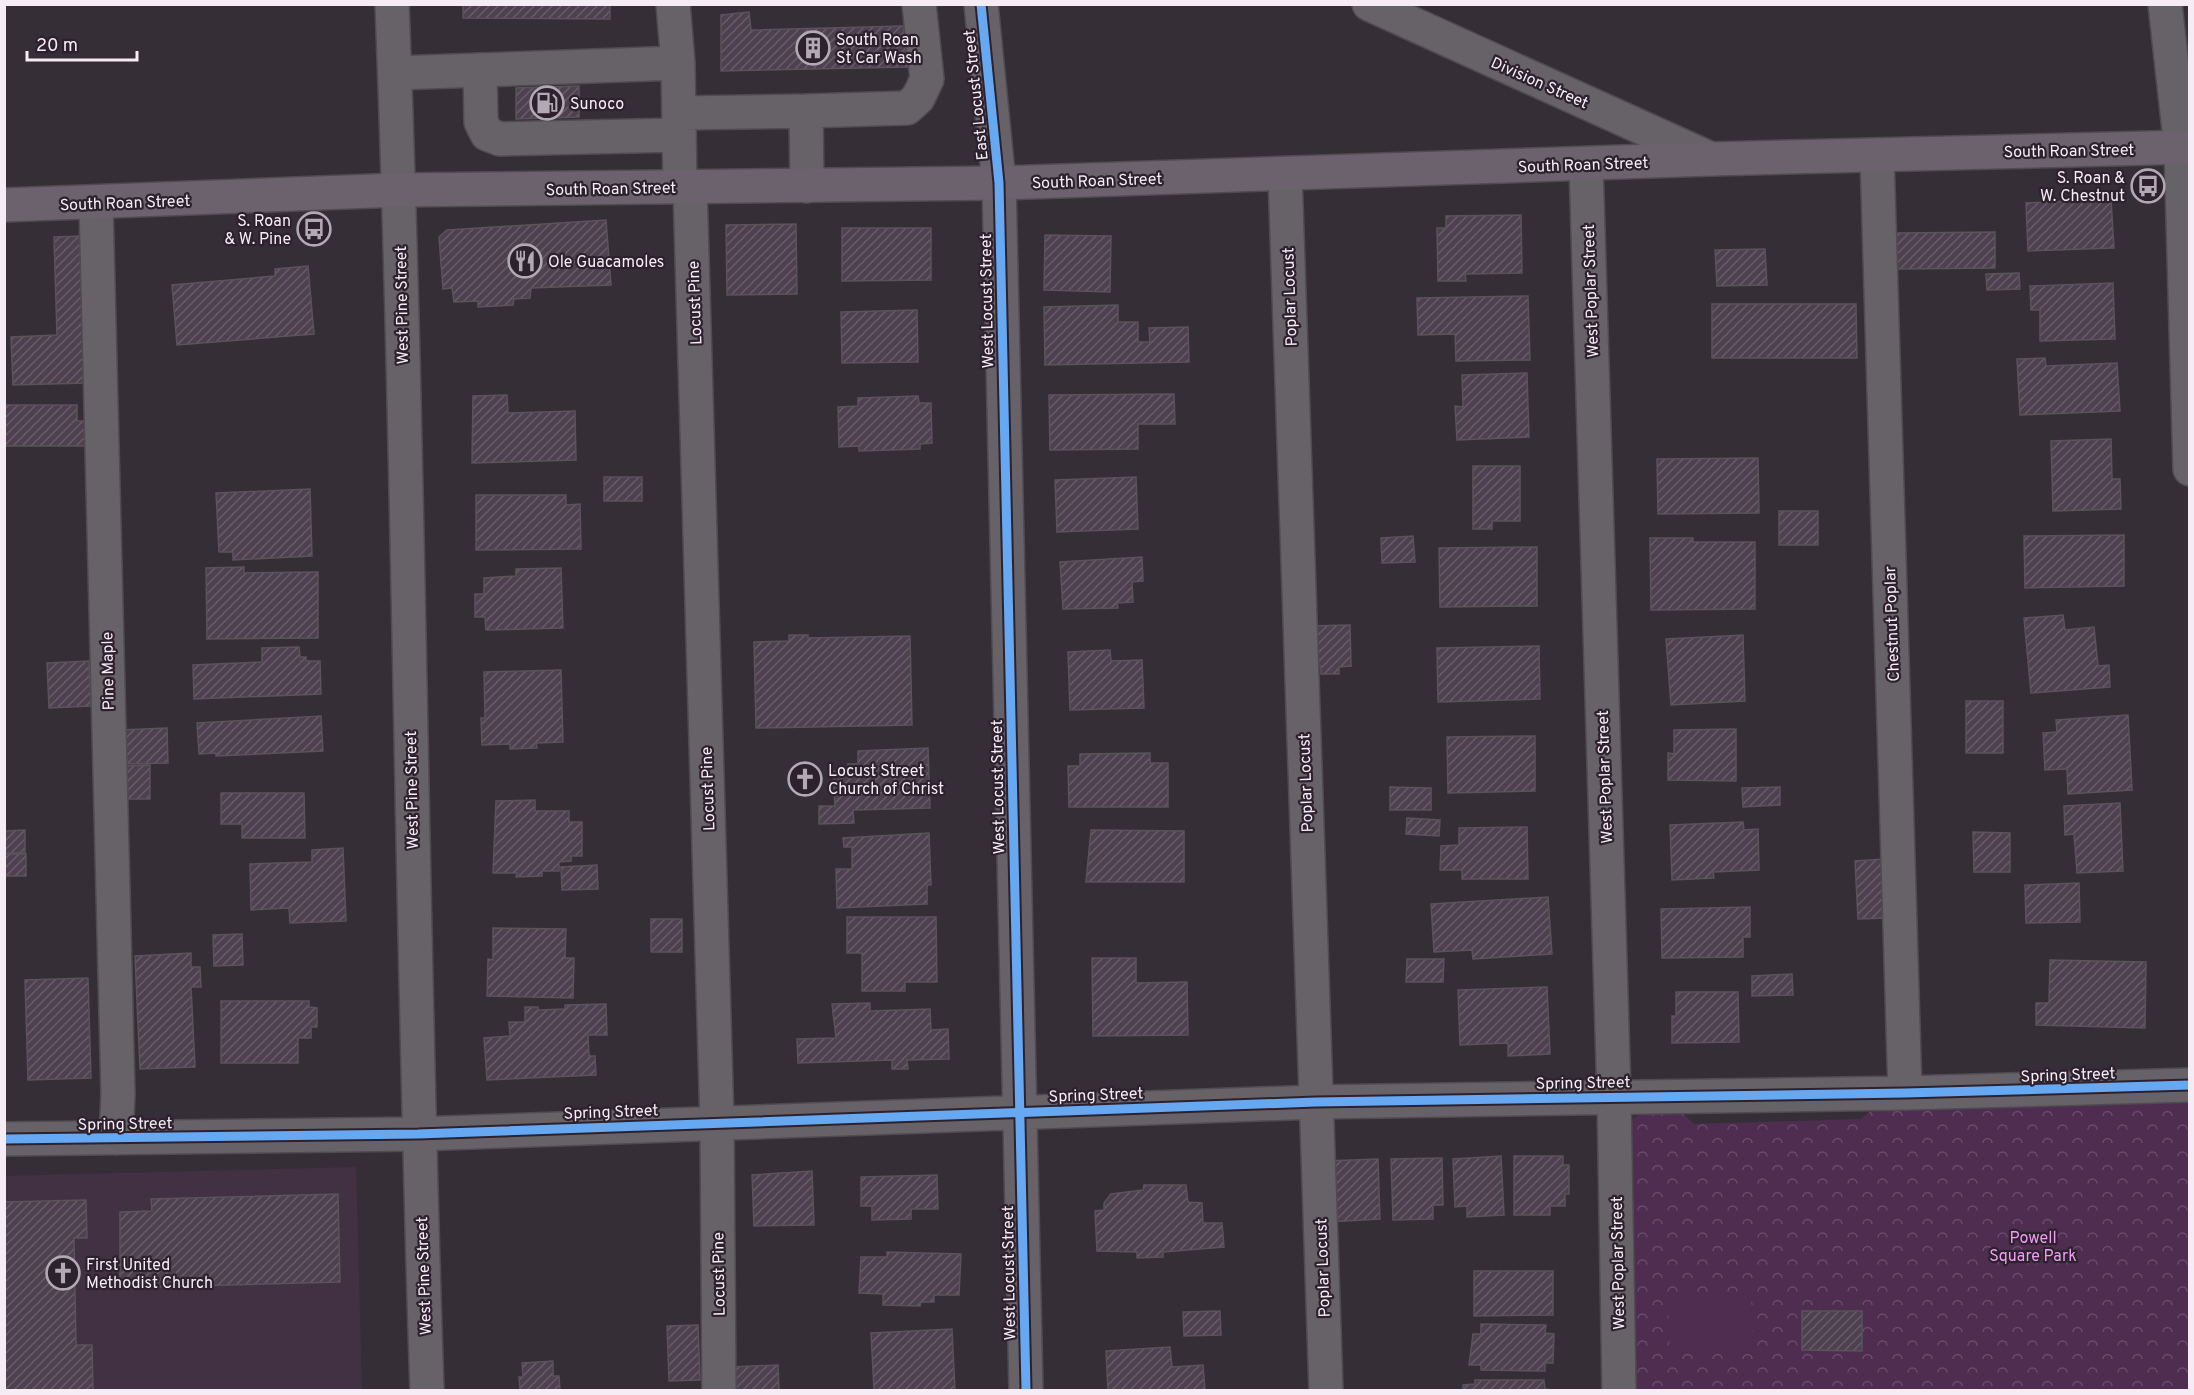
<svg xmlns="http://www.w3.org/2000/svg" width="2194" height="1395" viewBox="0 0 2194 1395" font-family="Overpass,sans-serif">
	<defs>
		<pattern id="park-crowns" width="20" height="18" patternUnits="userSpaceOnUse" patternTransform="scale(1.5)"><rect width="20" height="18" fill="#4e2d50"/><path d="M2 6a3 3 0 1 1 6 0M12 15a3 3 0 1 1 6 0" fill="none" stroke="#684c6a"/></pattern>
		<pattern id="building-hatch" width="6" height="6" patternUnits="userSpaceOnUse" patternTransform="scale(1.5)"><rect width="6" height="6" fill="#4e404f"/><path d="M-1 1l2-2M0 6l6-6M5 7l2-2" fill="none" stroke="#685c69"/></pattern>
	</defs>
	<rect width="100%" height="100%" fill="#352e36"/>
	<path fill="#423143" d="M356,1167L362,1390H5L4,1176Z"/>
	<path fill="url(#park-crowns)" d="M2179,1098L2187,1102L2190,1109L2189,1390H1634L1628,1127C1637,1107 1660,1112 1680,1111L1694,1124L1861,1119L1876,1106Z"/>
	<path fill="#4e2d50" d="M1751,1294L1753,1350L1670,1353L1668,1295Z"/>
	<path fill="url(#building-hatch)" stroke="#59535a" stroke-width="1.5" d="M463,4H610V19L463,18Z
		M749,12L751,30L903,26L908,67L721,71V15Z
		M579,86V117L516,119V88Z
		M2111,199L2114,248L2028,251L2026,203Z
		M1521,215L1522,273L1465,274L1466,281H1438L1437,228H1446V216Z
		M606,220L611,285L531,288L530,298L514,299L513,305L478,307V301L454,302L452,288L443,289L439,237L447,230Z
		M796,224L797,294L727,295L726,225Z
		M842,228H931V280L842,281Z
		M1995,232V268L1897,269L1896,233Z
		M1045,235L1111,236L1110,292L1044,290Z
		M82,236L87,383L13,385L11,337L57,335L54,237Z
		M1765,249L1767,285L1717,286L1715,250Z
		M308,266L314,334L177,345L172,285L275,276V269Z
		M2019,273L2020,289L1987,290L1986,274Z
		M2113,283L2115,339L2040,341V310H2031L2030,286Z
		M1528,296L1530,360L1456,361L1455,334L1418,335L1417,298Z
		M1712,304H1856L1857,358H1712Z
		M1118,305V322H1138V342H1150L1149,328L1188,327L1189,362L1045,365L1044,307Z
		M917,310L918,362L842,363L841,312Z
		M2045,358L2046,366L2117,363L2120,411L2020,415L2017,359Z
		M1527,373L1529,437L1457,440L1455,406L1463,407L1462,375Z
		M1174,394L1175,424H1138V449L1050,450L1049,395Z
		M507,395L508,413L575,411L576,460L472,463L473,396Z
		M918,396L919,403H931L932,443L920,444V449L859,451V446L839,447L838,407L858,406V398Z
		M4,405H77V421H87V446H4Z
		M2111,439L2112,479H2120L2121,509L2053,511L2051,441Z
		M1758,458L1759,513L1658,514L1657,459Z
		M1473,466H1520V521H1492V529H1473Z
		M604,477H642V501H604Z
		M1136,477L1138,529L1057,532L1055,480Z
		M310,489L312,556L233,560V552H219L216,493Z
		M476,495H566V505L580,504L581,549L476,550Z
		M1779,511H1818V545H1779Z
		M2124,535V586L2025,588L2024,536Z
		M1413,536L1415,562L1382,563L1381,538Z
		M1650,538H1693V542H1755V609L1651,610Z
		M1537,547V606L1440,607L1439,548Z
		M1142,557L1143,581L1132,582L1133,602L1117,603L1118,608L1063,609L1060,562Z
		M244,567V573L318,572V638L207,639L206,568Z
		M561,568L563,628L486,630L485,617H475V594H484V578L516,576V569Z
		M2063,615L2065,630L2094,627L2098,666L2109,665L2110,687L2031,693L2024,618Z
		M1350,625L1351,666L1339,667V674H1321V666L1309,667V626Z
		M789,635H808V638L910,636L912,725L756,728L754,642L789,641Z
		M1743,635L1745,701L1671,705L1666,639Z
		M1539,646L1540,699L1438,702L1437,648Z
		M299,647L300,657H306V661H320L321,694L194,699L193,665L262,662V648Z
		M1110,650L1111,661L1142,660L1144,708L1070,710L1068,652Z
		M89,661L91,706L49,708L47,663Z
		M561,670L563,742L536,743L537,748L510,749V744L482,745L481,718H485L484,672Z
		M1966,701H2003V753H1966Z
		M2128,715L2132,790L2068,794L2067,769L2045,770L2043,733L2057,732L2056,720Z
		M321,716L323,751L216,756V753L199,754L197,723Z
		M167,728L168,763L121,764L120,730Z
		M1736,729V781L1668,780V753L1674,754V730Z
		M1535,736V791L1448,793L1447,737Z
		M928,748L930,808L853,810L854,823L819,824V806H835L833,771H848V764H858V751Z
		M1150,753V763H1168V807H1069L1068,766H1080V754Z
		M150,765V799H123L124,766Z
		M1390,787L1431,788V810H1390Z
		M1780,787V805L1743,807L1742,788Z
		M221,793H304L305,838H242V824H221Z
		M535,800V811H569V822H582V856H571V861L559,862V871H542V876L516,877L517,873H493L496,801Z
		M2120,803L2123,871L2077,873L2074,834L2065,835L2064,806Z
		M1407,818L1440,820L1439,836L1406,834Z
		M1743,822L1744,830L1758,829L1759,870L1713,872L1714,878L1672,880L1670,825Z
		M1527,827L1528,879H1462V870H1440L1441,846L1459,845V828Z
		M25,830V853H4V831Z
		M1091,830L1184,831V882H1086Z
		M1973,832L2010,833V872H1974Z
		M929,833L931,885H927V904L837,908L836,869H852V847H844L843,838Z
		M343,848L346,921L290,923L289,908L251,910L250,864L312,862V850Z
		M4,854H26V876H4Z
		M1884,859L1887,918L1858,919L1855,861Z
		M597,865L598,889L562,890L561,867Z
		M2079,883L2080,922L2026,923L2025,885Z
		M1548,897L1552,954L1473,959L1472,950L1434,952L1431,904Z
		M1750,907V937H1743V957L1662,958L1661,909Z
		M847,917H936L937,982H905V991H862V953H847Z
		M651,919H682V952H651Z
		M493,928L566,929L565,958H574L573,998L487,996L488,959L493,960Z
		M242,934L243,965L214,966L213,935Z
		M191,953V967H200L201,987H191L195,1067L140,1069L135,956Z
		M1092,958H1136V983L1187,982L1188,1035L1093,1036Z
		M1407,959H1444L1443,982H1406Z
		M2050,960L2146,962L2145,1028L2036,1025V1003H2049Z
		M1792,974L1793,995L1752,996V976Z
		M88,978L91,1078L28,1080L25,980Z
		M1547,987L1550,1054L1508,1056V1043L1460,1045L1458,990Z
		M1676,992H1738L1739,1042L1672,1043V1016H1676Z
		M221,1001H309V1007L317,1008V1027H311V1038H298V1063H221Z
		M870,1003V1011L930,1009L931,1030L948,1029L949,1059L907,1060L908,1069H892V1060L798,1063L797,1039L836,1038L832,1004Z
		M606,1004L607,1035H588L589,1056H595L596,1075L487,1080L484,1038L510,1036L509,1022H525V1007H538V1010L565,1009V1005Z
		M1501,1156L1504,1215L1467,1217V1206L1455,1207L1453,1159Z
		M1514,1156H1563V1165H1569V1194H1565V1206H1550V1215H1514Z
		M1442,1158L1443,1205H1433V1219L1393,1220L1391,1159Z
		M1378,1159L1380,1219L1328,1222L1325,1161Z
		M812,1171L814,1225L754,1226L752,1175Z
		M937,1175L938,1209H911V1219L872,1220V1206H861V1177Z
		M1144,1185H1186L1188,1202L1202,1203L1203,1223H1222L1224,1247L1163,1252V1257L1137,1258V1252L1097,1251L1095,1211L1104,1210V1203L1111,1194L1143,1190Z
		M338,1194L340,1282L120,1288V1212L152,1211L151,1199Z
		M86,1200L87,1238H74L76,1345H92L93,1390H4V1202Z
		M887,1252L961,1254L959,1295H934V1302H921L920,1306L883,1305V1294L859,1293L861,1257H887Z
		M1474,1271H1553V1315L1474,1316Z
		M1220,1311L1221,1335L1184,1336L1183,1312Z
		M1802,1311H1862V1351L1802,1350Z
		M1481,1324L1546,1325L1545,1333L1554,1334L1553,1363H1545V1371L1481,1370V1365H1469L1473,1334H1481Z
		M698,1325L700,1380L669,1381L667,1326Z
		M952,1329L955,1390H874L871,1333Z
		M1170,1347L1172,1367L1203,1365L1205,1390H1108L1106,1351Z
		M553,1361V1376H559L560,1390H520L519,1377H523L522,1363Z
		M778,1365L779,1390H732L731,1367Z
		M1475,1380H1544L1545,1389L1553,1390H1463V1385L1475,1384Z"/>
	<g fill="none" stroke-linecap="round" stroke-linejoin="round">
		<defs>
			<path id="minor" d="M392,4C410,466 411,929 427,1390
				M673,4L678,63
				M981,4L999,183L1026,1390
				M1369,4L1711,159
				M2165,4L2181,148L2190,469
				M480,70L481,122L487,134L500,139L679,135
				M395,73L678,63L680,187
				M806,111L907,108L918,98L927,79L919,4
				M679,113L806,111L807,186
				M1877,155L1905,1093
				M1586,164L1614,1096L1619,1390
				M1285,175L1326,1390
				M690,187L717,1123L719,1390
				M96,204L118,1094L116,1138
				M4,1139L418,1134L1316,1102L1905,1093L2190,1085"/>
			<path id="major" d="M4,205L399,190L999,183L1711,159L2190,147"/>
		</defs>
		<use href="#minor" stroke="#504a51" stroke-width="36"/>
		<use href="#major" stroke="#504a51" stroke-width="36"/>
		<use href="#minor" stroke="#676268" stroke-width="33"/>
		<use href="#major" stroke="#6c626d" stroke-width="33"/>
		<defs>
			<path id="cycleway" d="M981,4L999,183L1026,1390
				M4,1139L418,1134L1316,1102L1905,1093L2190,1085"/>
		</defs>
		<use href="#cycleway" stroke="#2e212e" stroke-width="13"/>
		<use href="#cycleway" stroke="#66a8f1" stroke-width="9"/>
	</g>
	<defs>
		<symbol id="building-ring" viewBox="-11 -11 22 22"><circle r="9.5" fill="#2e212e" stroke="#b2aab2" stroke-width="1.5"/><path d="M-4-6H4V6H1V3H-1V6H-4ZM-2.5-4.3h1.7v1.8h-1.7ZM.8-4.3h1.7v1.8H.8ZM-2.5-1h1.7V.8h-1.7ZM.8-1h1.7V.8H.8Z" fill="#b2aab2"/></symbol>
		<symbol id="fuel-ring" viewBox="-11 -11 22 22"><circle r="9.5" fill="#2e212e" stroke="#b2aab2" stroke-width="1.5"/><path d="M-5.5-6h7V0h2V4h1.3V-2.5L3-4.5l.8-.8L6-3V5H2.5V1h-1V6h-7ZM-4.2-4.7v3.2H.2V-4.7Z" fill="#b2aab2"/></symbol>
		<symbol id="bus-ring" viewBox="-11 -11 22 22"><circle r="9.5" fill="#2e212e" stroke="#b2aab2" stroke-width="1.5"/><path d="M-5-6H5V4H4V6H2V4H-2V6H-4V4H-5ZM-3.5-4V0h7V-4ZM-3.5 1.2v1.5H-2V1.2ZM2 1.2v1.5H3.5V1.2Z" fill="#b2aab2"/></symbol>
		<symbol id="restaurant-ring" viewBox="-11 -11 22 22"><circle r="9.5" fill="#2e212e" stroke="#b2aab2" stroke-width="1.5"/><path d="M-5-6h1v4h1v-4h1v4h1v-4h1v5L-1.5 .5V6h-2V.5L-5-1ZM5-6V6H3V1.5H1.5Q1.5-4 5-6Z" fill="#b2aab2"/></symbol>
		<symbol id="church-ring" viewBox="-11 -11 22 22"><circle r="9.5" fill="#2e212e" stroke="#b2aab2" stroke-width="1.5"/><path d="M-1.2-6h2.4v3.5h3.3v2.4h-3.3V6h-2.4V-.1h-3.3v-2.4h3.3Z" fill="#b2aab2"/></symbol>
	</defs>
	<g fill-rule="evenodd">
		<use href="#building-ring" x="794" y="29" width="38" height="38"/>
		<use href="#fuel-ring" x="528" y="84" width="38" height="38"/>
		<use href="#bus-ring" x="2129" y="167" width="38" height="38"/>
		<use href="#bus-ring" x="295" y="210" width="38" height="38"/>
		<use href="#restaurant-ring" x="506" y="242" width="38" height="38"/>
		<use href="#church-ring" x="786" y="760" width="38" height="38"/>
		<use href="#church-ring" x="44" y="1254" width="38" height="38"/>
	</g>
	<g text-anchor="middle" stroke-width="4.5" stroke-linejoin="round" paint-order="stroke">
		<g font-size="16" fill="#f5ecf5" stroke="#2e212e" text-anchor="start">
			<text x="836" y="45">South Roan<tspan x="836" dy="18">St Car Wash</tspan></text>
			<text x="570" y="109">Sunoco</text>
			<text x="2125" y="183" text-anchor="end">S. Roan &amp;<tspan x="2125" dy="18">W. Chestnut</tspan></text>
			<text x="291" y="226" text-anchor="end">S. Roan<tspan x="291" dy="18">&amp; W. Pine</tspan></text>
			<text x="548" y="267">Ole Guacamoles</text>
			<text x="828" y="776">Locust Street<tspan x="828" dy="18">Church of Christ</tspan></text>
			<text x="86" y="1270">First United<tspan x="86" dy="18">Methodist Church</tspan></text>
		</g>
		<g font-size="16" fill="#f5ecf5" stroke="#2e212e">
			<text transform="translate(1540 82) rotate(24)" y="6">Division Street</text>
			<text transform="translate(975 95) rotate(-96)" y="6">East Locust Street</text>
			<text transform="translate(2069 150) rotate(-1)" y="6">South Roan Street</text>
			<text transform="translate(1583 164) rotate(-2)" y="6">South Roan Street</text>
			<text transform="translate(1097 180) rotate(-2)" y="6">South Roan Street</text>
			<text transform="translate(611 188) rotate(-1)" y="6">South Roan Street</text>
			<text transform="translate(125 202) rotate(-2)" y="6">South Roan Street</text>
			<text transform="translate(1590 291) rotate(-92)" y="6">West Poplar Street</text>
			<text transform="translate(1289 297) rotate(-92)" y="6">Poplar Locust</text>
			<text transform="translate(986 301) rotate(-91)" y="6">West Locust Street</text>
			<text transform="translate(694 303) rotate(-92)" y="6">Locust Pine</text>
			<text transform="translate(401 305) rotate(-91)" y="6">West Pine Street</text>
			<text transform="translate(1891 624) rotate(-92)" y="6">Chestnut Poplar</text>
			<text transform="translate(107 671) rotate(-91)" y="6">Pine Maple</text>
			<text transform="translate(1604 777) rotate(-92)" y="6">West Poplar Street</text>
			<text transform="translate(1305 783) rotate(-92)" y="6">Poplar Locust</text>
			<text transform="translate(997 787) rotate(-91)" y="6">West Locust Street</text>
			<text transform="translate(707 789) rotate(-92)" y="6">Locust Pine</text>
			<text transform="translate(411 790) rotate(-91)" y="6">West Pine Street</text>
			<text transform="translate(2068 1074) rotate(-2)" y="6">Spring Street</text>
			<text transform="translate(1583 1082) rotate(-1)" y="6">Spring Street</text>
			<text transform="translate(1096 1094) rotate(-2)" y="6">Spring Street</text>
			<text transform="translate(611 1111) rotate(-2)" y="6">Spring Street</text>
			<text transform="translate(125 1123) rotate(-1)" y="6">Spring Street</text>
			<text transform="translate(1617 1263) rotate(-91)" y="6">West Poplar Street</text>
			<text transform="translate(1322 1268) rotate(-92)" y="6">Poplar Locust</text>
			<text transform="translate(1008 1273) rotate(-91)" y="6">West Locust Street</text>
			<text transform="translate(718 1274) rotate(-91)" y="6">Locust Pine</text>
			<text transform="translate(423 1276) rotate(-92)" y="6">West Pine Street</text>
		</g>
		<g font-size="16" fill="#ef9ef3" stroke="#2e212e">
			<text x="2033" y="1243">Powell<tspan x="2033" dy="18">Square Park</tspan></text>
		</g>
	</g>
	<rect width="2194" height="1395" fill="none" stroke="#f5ecf5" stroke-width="12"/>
	<path d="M27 51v9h110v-9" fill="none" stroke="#f5ecf5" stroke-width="3"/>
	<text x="36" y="51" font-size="18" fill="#f5ecf5" stroke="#2e212e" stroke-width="4.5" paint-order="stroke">20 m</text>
</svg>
